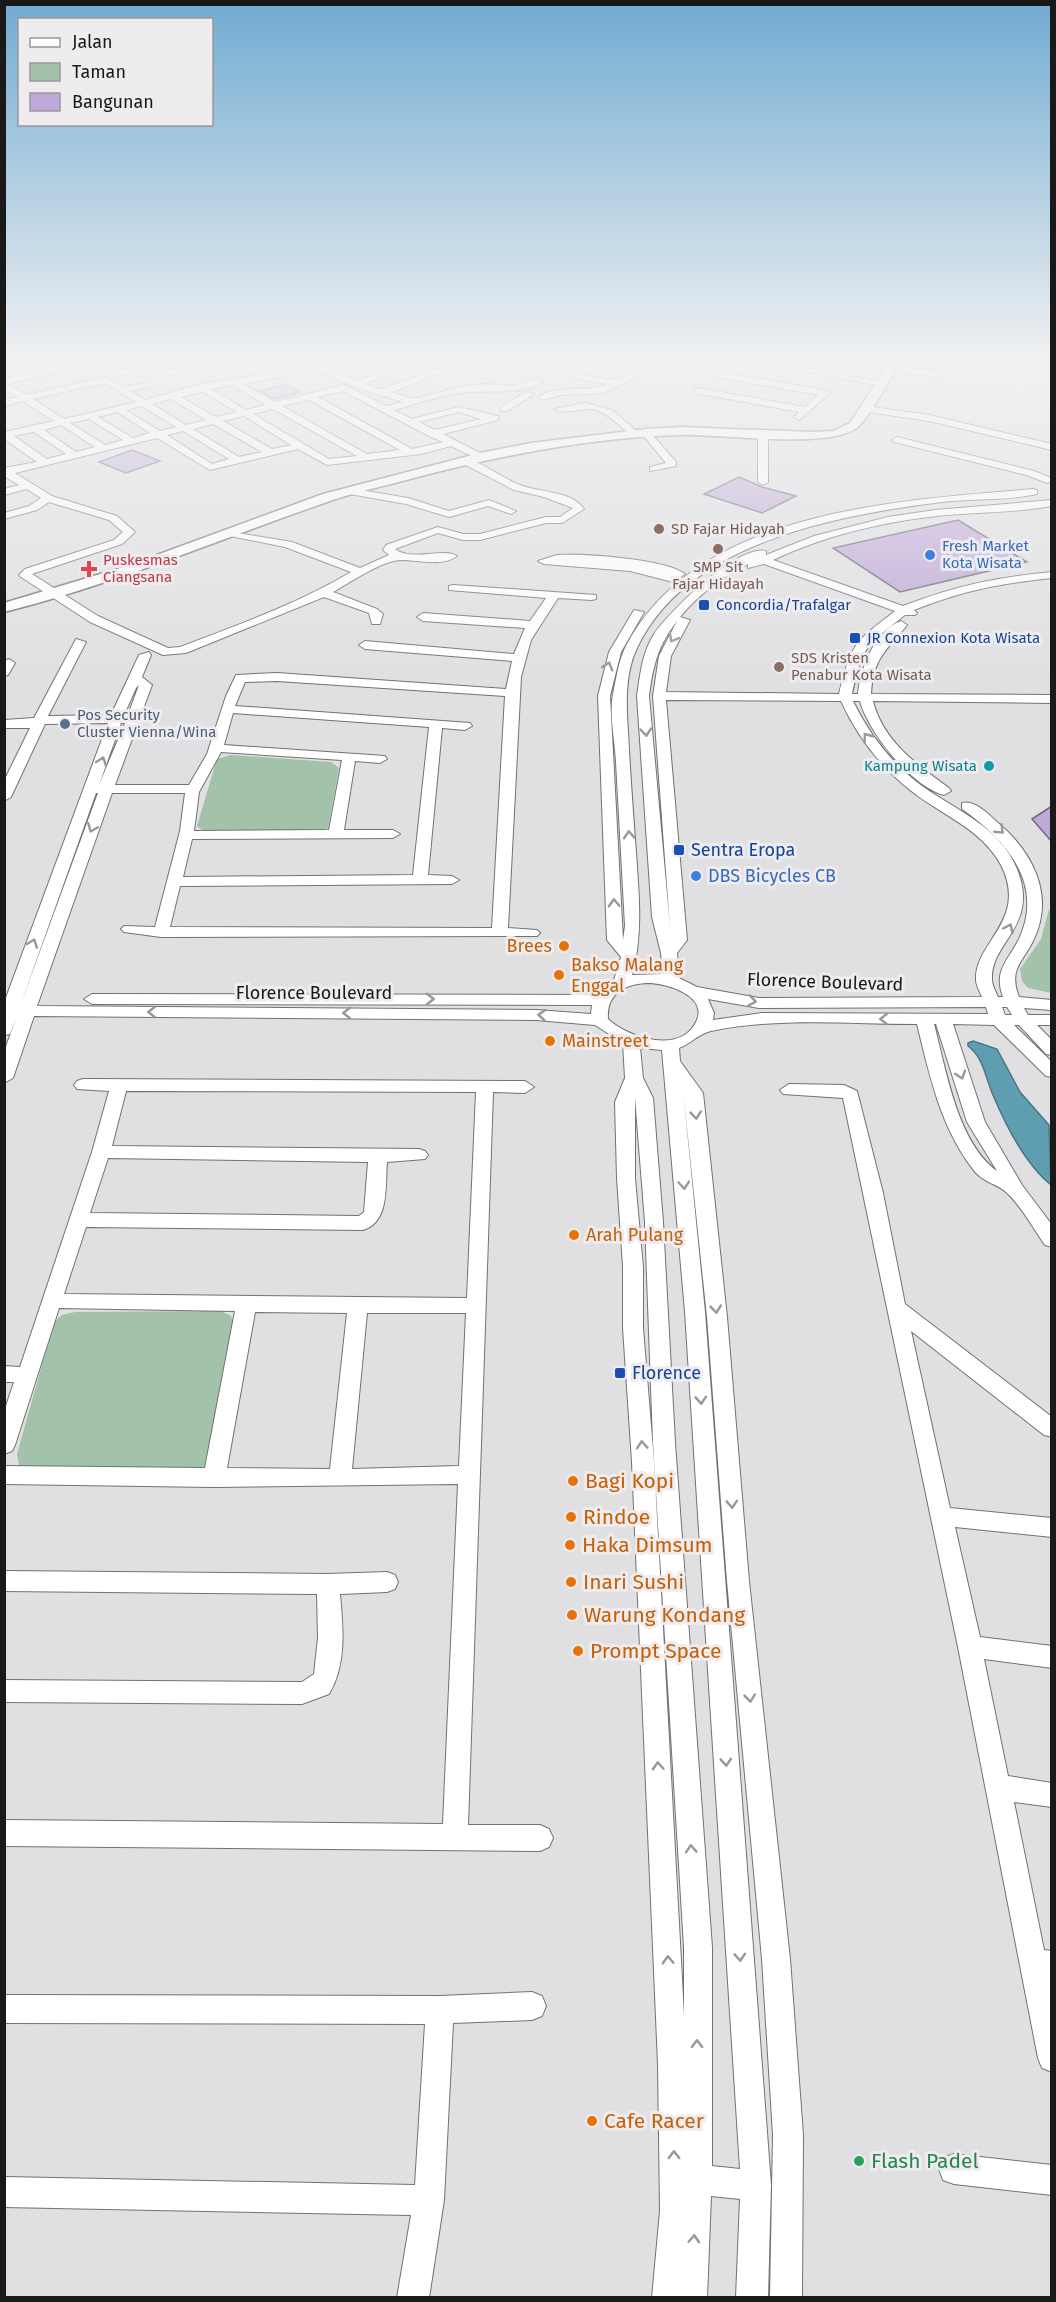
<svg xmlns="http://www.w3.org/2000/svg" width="1056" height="2302" viewBox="0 0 1056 2302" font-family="'Fira Sans',sans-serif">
	<rect width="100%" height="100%" fill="#e0dfe2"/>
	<path fill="#a2c2aa" d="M231,755L331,762L339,768L328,828L322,832H205L197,826L217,759Z
		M1049,909L1052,918L1051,993L1028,988L1022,981L1020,969L1041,939Z
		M221,1311L231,1316L235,1326L207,1469L25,1472L19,1465L17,1454L54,1322L62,1315L75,1312Z"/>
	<path fill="#5e9eb0" stroke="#497683" stroke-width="1.5" d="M973,1041L997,1049L1020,1092L1049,1125L1051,1185C1025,1164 1006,1126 993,1095C985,1077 984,1058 968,1046V1043Z"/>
	<path fill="#bfa9d8" stroke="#6d6c6e" stroke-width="1.5" d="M286,384L301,392L274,399L260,391Z
		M132,450L160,461L126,473L99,462Z
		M739,477L762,487L796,496L762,513L704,494Z
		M958,520L1027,562L900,592L833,548Z
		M1052,806V842L1032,819Z"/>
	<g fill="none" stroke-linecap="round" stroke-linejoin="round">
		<defs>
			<path id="minor" d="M12,357H29L4,364V358Z
				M114,357H130L118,360Z
				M161,357H174L203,367L199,370L167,361L153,365L181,372V376L143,368L122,375L118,372Z
				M209,357H223L225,359L221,362Z
				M288,357C313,357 334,370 356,381L428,357H440L364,384L382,389L462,360L459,357H468L472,361L392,392L413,399L460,387L485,384L513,386L538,378L543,381C520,398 488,388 461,393C439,396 416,404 394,410L412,419L459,407L498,416V420L443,434L484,455L485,457L480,460L451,446L421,454L327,465L298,449L210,470L157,438L15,473L52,496L117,516L135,532L122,544L32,574L98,616L168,648L180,647C238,625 297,604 351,572L285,547L225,535V531L292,542L360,568L389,555L383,550L386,545L438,527L463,534H480L546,517H560L573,508L544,497L514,490L462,463V459L466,458C485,464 502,478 520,485C540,493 571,490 584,509L562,523H546L480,540H463L438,533L395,549C412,562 444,547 457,556C443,567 418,560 401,560C383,560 349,583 333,592L377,609L383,614L380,624H372L369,613L324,597L186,653L163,655L90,622L21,577L19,575L25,569L114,540L123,532L109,520L49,502L37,510L4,519V513L29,506L41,498L27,489L4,495V489L19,485L4,476V468L37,462L4,439V432L54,421L23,401L4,406V400L17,397L4,389V379L70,364L74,367L73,369L8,384L26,395L106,377L123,387L153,382V386L130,391L145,400L202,384L278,372L281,373V377L243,384L275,402L344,385L386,406L403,402L352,386ZM105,383L136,402L64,419L33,399ZM231,385L266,405L246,410L212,389ZM343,391L429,436L443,442L412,449L318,397ZM203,392L237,412L216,417L181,397ZM171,399L206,420L186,425L152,404ZM309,400L400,450L367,454L282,406ZM142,406L176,427L160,431L126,410ZM273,409L357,456L329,459L253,414ZM117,412L150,433L133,438L98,417ZM459,412L481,419L435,430L419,422ZM244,416L291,445L272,449L223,421ZM89,419L123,440L105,445L70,423ZM213,424L262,452L239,457L193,429ZM61,425L95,447L76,452L44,430ZM183,431L229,459L212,464L167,435ZM34,432L66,454L47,459L14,436Z
				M514,357H525L518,361Z
				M730,357H748L885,383L880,386Z
				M891,365L941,372L946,375L941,378L888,370L887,368Z
				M641,368L645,371L644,373L603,393L561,395L543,400L538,397C559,383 586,394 607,384L565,376V372L615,380Z
				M719,372L825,390L830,393L799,420L794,417L799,412L695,393V389L698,388L805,407L818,395L716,377L714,375Z
				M526,392L534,394L507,411H501V407Z
				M585,403L612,410L640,434L632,436C621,427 610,415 597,410C584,406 565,416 554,409Z
				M865,406L929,415L1052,444V450L929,421L862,411L860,409Z
				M643,431H649L676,462V466L650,471V467L666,463L643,435Z
				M763,431L768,434V482L763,485L758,482V434Z
				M897,437L1034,471L1051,478L1052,481L1047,483L1026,475L894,442L892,440Z
				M348,488L408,498L449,511L489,500L516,511L511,514L488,506L449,517L406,504L344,493L343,491Z
				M1033,489L1037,490V494C1006,501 973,498 942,502C837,515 689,542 638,646C625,671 626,703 628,731C630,772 633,812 636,853C639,895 643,934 632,975L663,974L661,953L652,917L637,696C640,675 642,653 654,634C670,611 737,545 766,551V555L814,536L888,517L935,510L1052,500V506C1014,513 975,512 937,516C882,522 824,536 773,560L903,606C958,585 993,578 1052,572V578C997,584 965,590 914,610L917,613L915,615H905C866,646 863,644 852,694H858C860,669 875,630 901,621L907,625C886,651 873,658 871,694L1052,695V703L873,701C883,741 917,765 949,788L951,791L944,795C912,787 868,732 860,701H853C869,734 892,764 922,786C956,810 1000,827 1017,869C1040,927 990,941 992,980C992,985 996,992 998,997H1003C993,970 1008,961 1019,939C1045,883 1005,839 962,809V803C975,800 988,814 997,822C1032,851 1055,894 1034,939C1023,963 1008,968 1019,997L1052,1000V1010L1024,1008L1028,1015H1052V1025H1037L1052,1040V1055L1046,1054L1019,1025H1014L1052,1062V1077L1046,1076L994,1025L953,1024L985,1122L1022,1185L1052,1225V1247L1045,1245C1033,1228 1022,1207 1007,1193C998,1184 985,1183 976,1173C941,1130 930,1077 917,1024C849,1024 778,1017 711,1031C700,1033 690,1044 679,1048L680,1061L703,1093L727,1317L749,1581L790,1959L803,2135L802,2298H770L773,2135L762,1959L727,1581L707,1317L683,1090L705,1312L771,2185L768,2298H736L740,2199L711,2196L707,2298H652L660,2211L658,2064L632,1462L623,1328V1267L617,1178L615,1102L625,1078L623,1043L595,1025L536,1020L34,1016L13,1078L4,1083V1052L17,1016L10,1034L4,1035V1003L108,723L45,724L11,797L4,801V781L30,728H4V720L34,718L76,639L86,642L48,716L111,715L139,655L149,652L151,655L142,677L152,685L115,785H189L207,754L226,696L236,675L277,673L506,689L512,661L365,649L359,645L365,641L514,654L525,628L423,621L417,617L423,613L530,621L546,598L449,590V586L453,585L596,595V599L592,600L558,598L531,640L521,677L508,928L537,930L540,933L537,936L161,937L124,932L121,929L124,926L155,927L180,831L185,793H112L37,1006L536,1010L591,1014L592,1005L92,1004L84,999L92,994L596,995L614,980L621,957L607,940L598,696L609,652L634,610L644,612L621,652L610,696L623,940L625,926C622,871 619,817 616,762C615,741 609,715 613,694C616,679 619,659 626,646C698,509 898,501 1033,489ZM748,564V568L764,564L895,611C854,643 852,642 839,694L666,692L671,656L690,620L680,617C698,595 722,577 748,564ZM677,621L659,656L653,696L670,927L649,696C653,666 658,645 677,621ZM277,681L505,696L492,928L170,927L180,886L452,884L459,880L452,876L428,875L442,728L465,730L472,726L470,723L235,706L245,682ZM139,685L128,715H124L136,688ZM666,700L841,701C857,736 880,766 910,790C941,815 981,828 1001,865C1029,921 974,942 976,980C976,985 980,992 982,997L759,998L697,987L679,978L677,953L687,940ZM233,713L429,727L413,875L183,877L192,839L393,838L400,834L393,830H344L355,761L380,763L387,759L385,756L224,745ZM121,723H125L99,785ZM221,752L342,760L329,830L194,831L199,792ZM96,793H98L20,1006ZM650,983C668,984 709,996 696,1022C680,1055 627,1037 608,1019C606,992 627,983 650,983ZM708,999L759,1008L986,1007L988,1014L762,1013L713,1020L714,1013ZM1002,1007H1007L1012,1015H1005ZM934,1024H936L967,1122L997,1171C957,1142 946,1069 934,1024ZM640,1048L662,1050L685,1312L740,2169L712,2166V1947L675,1443L663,1222L653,1098L643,1078ZM635,1097L645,1222L653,1443L684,1947V2016L654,1462L643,1328V1267L635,1178Z
				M557,555C582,553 667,559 685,574L673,582L630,571L544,564L538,561Z
				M9,659L15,663L8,675L4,676V661Z
				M83,1079L525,1081L534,1087L525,1093L493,1092L468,1825H540L549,1829L553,1838L549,1847L540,1851L4,1846V1820L443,1824L458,1484L214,1487L4,1484V1466L205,1468L235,1311L59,1308L15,1445L12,1451L4,1454V1412L14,1382H4V1366L20,1367L92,1152L109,1091L77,1089L74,1085L77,1081ZM126,1091L476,1092L467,1298L64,1294L86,1227L363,1230C390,1222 385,1185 387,1162L425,1159L428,1155L425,1151L419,1149L112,1146ZM108,1158L368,1162L364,1212L359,1216L90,1213ZM255,1312L347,1313L330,1469L227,1468ZM367,1313H466L459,1466L352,1469Z
				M789,1084L844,1085L857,1091L883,1193L905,1304L1052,1417V1437L1044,1435L911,1331L950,1508L1052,1518V1537L955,1527L980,1637L1052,1646V1668L984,1659L1008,1776L1052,1783V1807L1014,1802L1044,1950L1052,1951V2072L1042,2068L1038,2058L958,1647L843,1098L783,1094L780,1090Z
				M4,1571L327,1574L387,1572L395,1575L398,1582L395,1589L387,1592L340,1594C343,1627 347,1664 329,1694L302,1704L4,1702V1680L302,1682L314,1674L318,1638L317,1594L4,1591Z
				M532,1992L542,1996L546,2006L542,2016L532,2020L453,2023L444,2200L429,2298H397L411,2215L4,2207V2177L415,2185L425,2024L4,2023V1995L440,1996Z
				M954,2154L1052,2165V2195L954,2184L943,2180L939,2169L943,2158Z"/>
			<path id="major" d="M893,357H904C891,376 874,411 859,426C834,451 715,433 677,435C587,438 497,456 410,479C384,486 356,492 330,501C222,538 116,584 4,612V603L127,566L323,494L480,453L531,443L646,429L680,427L812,432L833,431L850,423Z"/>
		</defs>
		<use href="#minor" stroke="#727174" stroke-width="2"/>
		<use href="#major" stroke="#727174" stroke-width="3"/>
		<use href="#minor" fill="#fff" fill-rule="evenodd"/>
		<use href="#major" fill="#fff" fill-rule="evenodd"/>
	</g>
	<defs><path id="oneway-chevron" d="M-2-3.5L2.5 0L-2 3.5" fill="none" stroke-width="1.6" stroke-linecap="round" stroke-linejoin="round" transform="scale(1.5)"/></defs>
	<g stroke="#989898">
		<use href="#oneway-chevron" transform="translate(673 638) rotate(120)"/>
		<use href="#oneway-chevron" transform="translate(608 666) rotate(-73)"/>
		<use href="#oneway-chevron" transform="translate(646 732) rotate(85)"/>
		<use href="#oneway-chevron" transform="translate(867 737) rotate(-127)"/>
		<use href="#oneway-chevron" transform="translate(102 761) rotate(-70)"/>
		<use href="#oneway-chevron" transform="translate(92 828) rotate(112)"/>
		<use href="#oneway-chevron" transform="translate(1000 830) rotate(44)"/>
		<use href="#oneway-chevron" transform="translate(629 835) rotate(-94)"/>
		<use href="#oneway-chevron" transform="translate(614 903) rotate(-92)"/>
		<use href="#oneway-chevron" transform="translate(1009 928) rotate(-65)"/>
		<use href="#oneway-chevron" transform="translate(33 943) rotate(-69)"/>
		<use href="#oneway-chevron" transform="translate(430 999)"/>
		<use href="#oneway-chevron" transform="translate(752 1001) rotate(9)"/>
		<use href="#oneway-chevron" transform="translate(152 1012) rotate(-180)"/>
		<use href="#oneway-chevron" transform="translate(347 1013) rotate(-180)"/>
		<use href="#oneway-chevron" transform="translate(542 1015) rotate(-176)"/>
		<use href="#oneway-chevron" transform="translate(884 1019) rotate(-180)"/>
		<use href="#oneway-chevron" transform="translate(961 1075) rotate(72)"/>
		<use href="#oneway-chevron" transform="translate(696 1115) rotate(84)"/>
		<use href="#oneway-chevron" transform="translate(684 1185) rotate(85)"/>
		<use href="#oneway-chevron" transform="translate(716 1309) rotate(84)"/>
		<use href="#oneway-chevron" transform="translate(701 1400) rotate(86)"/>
		<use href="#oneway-chevron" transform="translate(642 1445) rotate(-94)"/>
		<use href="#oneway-chevron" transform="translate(732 1504) rotate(86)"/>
		<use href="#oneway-chevron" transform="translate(750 1698) rotate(84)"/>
		<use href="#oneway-chevron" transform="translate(726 1762) rotate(86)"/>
		<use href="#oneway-chevron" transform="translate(658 1766) rotate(-93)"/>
		<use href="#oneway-chevron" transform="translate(691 1849) rotate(-94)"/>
		<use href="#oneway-chevron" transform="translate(740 1957) rotate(86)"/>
		<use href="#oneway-chevron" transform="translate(668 1960) rotate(-92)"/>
		<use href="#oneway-chevron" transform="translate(697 2044) rotate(-90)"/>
		<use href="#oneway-chevron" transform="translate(674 2155) rotate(-91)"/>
		<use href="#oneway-chevron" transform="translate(694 2239) rotate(-87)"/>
	</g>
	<linearGradient id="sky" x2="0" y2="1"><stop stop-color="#71abd2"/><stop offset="0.53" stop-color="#f1f1f2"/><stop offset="1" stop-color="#f1f1f2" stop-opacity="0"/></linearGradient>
	<rect width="1056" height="679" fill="url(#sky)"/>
	<g fill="#8d6e63" stroke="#eeecef" stroke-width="2">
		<circle cx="659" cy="529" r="6"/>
		<circle cx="718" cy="549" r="6"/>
		<circle cx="779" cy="667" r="6"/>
	</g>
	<g fill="#3f7fe0" stroke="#eeecef" stroke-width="2">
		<circle cx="930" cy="555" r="6"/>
		<circle cx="696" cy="876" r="6"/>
	</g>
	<path fill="#e0444e" stroke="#eeecef" stroke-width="2" d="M86 560h6v6h6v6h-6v6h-6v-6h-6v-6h6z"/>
	<g fill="#1a4fb4" stroke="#eeecef" stroke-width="2">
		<rect x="698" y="599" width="12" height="12" rx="3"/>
		<rect x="849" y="632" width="12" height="12" rx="3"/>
		<rect x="673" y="844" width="12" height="12" rx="3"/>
		<rect x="614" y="1367" width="12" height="12" rx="3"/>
	</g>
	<circle fill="#5c6f8a" stroke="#eeecef" stroke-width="2" cx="65" cy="724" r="6"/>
	<circle fill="#0f9aa8" stroke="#eeecef" stroke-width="2" cx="989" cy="766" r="6"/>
	<g fill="#e8710a" stroke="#eeecef" stroke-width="2">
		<circle cx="564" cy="946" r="6"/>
		<circle cx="559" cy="975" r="6"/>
		<circle cx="550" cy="1041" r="6"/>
		<circle cx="574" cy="1235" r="6"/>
		<circle cx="573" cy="1481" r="6"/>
		<circle cx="571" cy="1517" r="6"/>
		<circle cx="570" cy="1545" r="6"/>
		<circle cx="571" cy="1582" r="6"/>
		<circle cx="572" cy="1615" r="6"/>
		<circle cx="578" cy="1651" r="6"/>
		<circle cx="592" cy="2121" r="6"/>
	</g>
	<circle fill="#2e9e5b" stroke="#eeecef" stroke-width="2" cx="859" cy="2161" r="6"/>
	<g text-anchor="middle" stroke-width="6" stroke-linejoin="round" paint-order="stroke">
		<g font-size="15" fill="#785e54" stroke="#eeecef" text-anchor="start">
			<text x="671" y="534">SD Fajar Hidayah</text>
			<text x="718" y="572" text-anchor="middle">SMP Sit<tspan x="718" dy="17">Fajar Hidayah</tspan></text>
			<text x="791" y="663">SDS Kristen<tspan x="791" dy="17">Penabur Kota Wisata</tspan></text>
		</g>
		<g font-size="15" fill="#366cbe" stroke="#eeecef" text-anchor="start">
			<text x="942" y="551">Fresh Market<tspan x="942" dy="17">Kota Wisata</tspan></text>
		</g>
		<g font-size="15" fill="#be3a42" stroke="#eeecef" text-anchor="start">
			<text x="103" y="565">Puskesmas<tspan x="103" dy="17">Ciangsana</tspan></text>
		</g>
		<g font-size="15" fill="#164399" stroke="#eeecef" text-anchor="start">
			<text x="716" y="610">Concordia/Trafalgar</text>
			<text x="867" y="643">JR Connexion Kota Wisata</text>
		</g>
		<g font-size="15" fill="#4e5e75" stroke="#eeecef" text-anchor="start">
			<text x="77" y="720">Pos Security<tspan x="77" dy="17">Cluster Vienna/Wina</tspan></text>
		</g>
		<g font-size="15" fill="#0d838f" stroke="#eeecef" text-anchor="end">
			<text x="977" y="771">Kampung Wisata</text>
		</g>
		<g font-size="18" fill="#164399" stroke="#eeecef" text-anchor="start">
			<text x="691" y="856">Sentra Eropa</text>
			<text x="632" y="1379">Florence</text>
		</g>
		<g font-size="18" fill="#366cbe" stroke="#eeecef" text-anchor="start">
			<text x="708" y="882">DBS Bicycles CB</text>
		</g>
		<g font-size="18" fill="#c56008" stroke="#eeecef" text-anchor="start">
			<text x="552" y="952" text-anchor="end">Brees</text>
			<text x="571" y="971">Bakso Malang<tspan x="571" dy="21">Enggal</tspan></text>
			<text x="562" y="1047">Mainstreet</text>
			<text x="586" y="1241">Arah Pulang</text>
		</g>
		<g font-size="18" fill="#19191a" stroke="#eeecef">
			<text transform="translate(825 982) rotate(2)" y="6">Florence Boulevard</text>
			<text x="314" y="999">Florence Boulevard</text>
		</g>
		<g font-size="21" fill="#c56008" stroke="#eeecef" text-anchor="start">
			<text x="585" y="1488">Bagi Kopi</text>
			<text x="583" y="1524">Rindoe</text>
			<text x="582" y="1552">Haka Dimsum</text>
			<text x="583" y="1589">Inari Sushi</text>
			<text x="584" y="1622">Warung Kondang</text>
			<text x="590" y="1658">Prompt Space</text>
			<text x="604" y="2128">Cafe Racer</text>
		</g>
		<g font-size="21" fill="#27864d" stroke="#eeecef" text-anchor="start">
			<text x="871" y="2168">Flash Padel</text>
		</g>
	</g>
	<rect width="1056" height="2302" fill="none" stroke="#19191a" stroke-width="12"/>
	<rect x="18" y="18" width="195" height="108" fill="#eeecef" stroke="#99989a" stroke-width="1.5"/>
	<rect x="30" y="38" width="30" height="9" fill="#ffffff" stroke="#99989a" stroke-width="1.5"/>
	<text x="72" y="48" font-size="18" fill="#19191a">Jalan</text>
	<rect x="30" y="63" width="30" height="18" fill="#a2c2aa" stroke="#99989a" stroke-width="1.5"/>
	<text x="72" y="78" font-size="18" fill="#19191a">Taman</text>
	<rect x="30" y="93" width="30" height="18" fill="#bfa9d8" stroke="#99989a" stroke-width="1.5"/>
	<text x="72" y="108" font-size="18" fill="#19191a">Bangunan</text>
</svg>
